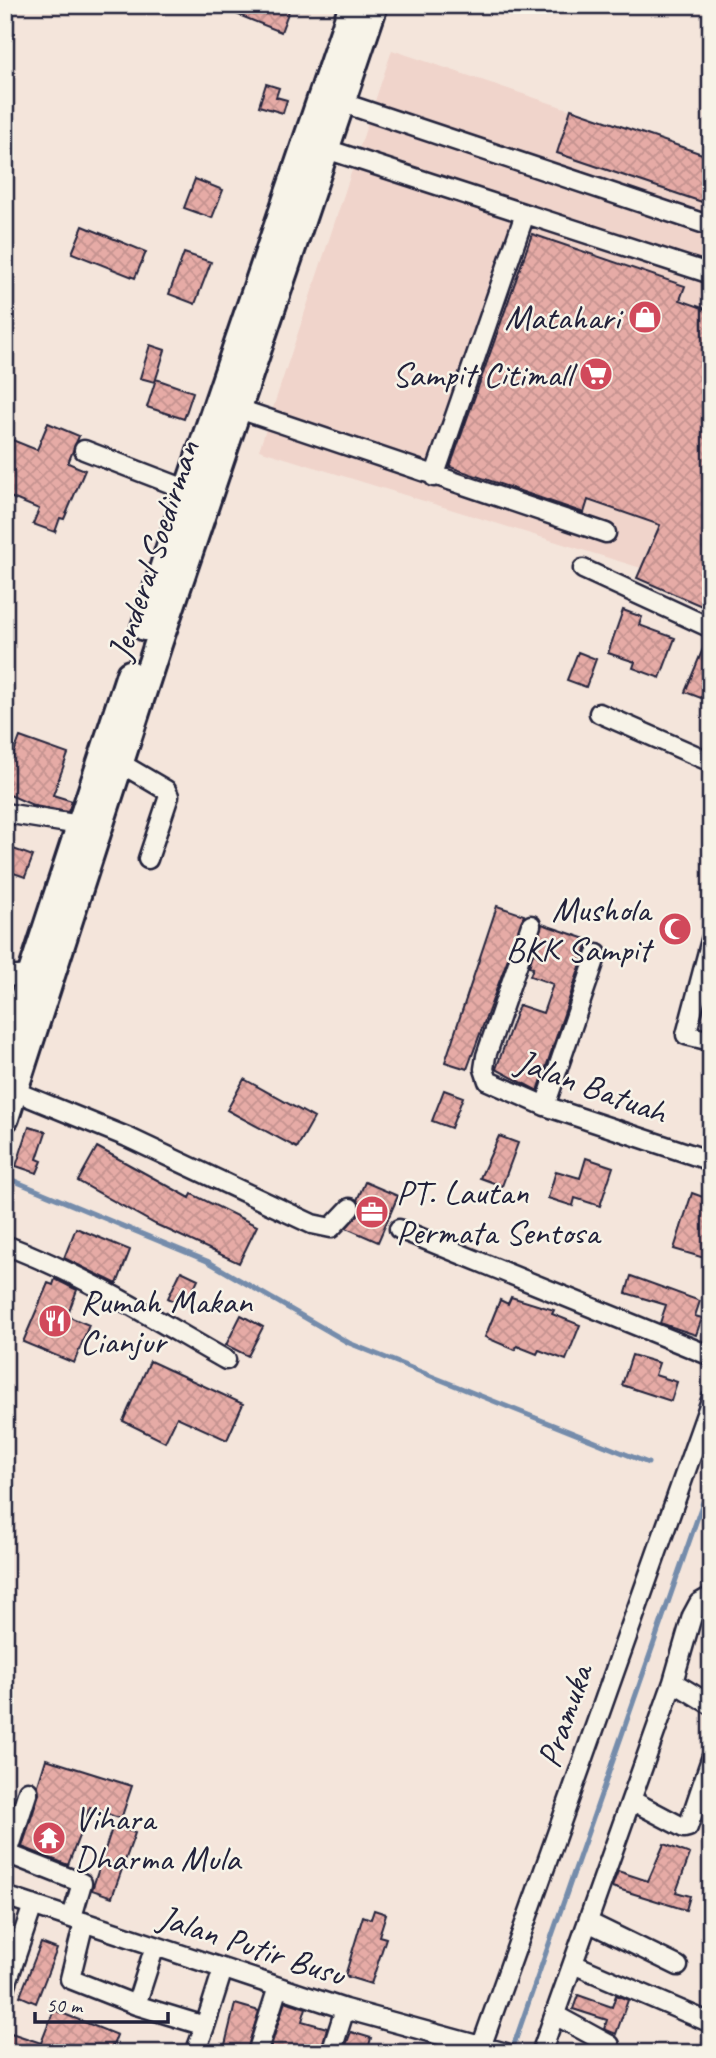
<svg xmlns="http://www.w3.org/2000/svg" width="716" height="2058" viewBox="0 0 716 2058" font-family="Caveat,sans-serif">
	<defs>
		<pattern id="building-cross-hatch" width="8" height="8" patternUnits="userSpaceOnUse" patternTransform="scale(1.75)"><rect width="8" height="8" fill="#e6aba6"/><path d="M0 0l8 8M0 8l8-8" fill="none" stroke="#c59390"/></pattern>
	</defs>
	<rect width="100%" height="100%" fill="#f4e5db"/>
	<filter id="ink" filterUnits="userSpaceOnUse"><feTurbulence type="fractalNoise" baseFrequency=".0143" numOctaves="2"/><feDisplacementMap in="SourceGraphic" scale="14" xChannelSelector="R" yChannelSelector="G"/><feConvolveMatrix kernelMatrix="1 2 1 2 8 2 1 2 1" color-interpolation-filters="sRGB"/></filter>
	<g filter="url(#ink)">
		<path fill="#f0d4cb" d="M392,50L711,157V553L658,530L641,568L259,450Z"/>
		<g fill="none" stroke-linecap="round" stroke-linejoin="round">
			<path stroke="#748cab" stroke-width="5" d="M5,1177L207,1261L349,1343L648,1463
				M511,2053L711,1479"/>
		</g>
		<path fill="url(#building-cross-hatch)" stroke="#22223b" stroke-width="2" d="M214,5H291L281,32Z
			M266,84L279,88L276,97L287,100L283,113L259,106Z
			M571,109L711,157V205L557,153Z
			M195,179L223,190L212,218L184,208Z
			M83,226L146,252L135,278L72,253Z
			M532,234L685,286L680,300L711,311V610L637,578L660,525L588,500L584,513L450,467Z
			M184,253L211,262L195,304L169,294Z
			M150,345L165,350L155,382L140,378Z
			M156,379L193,392L184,419L147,407Z
			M48,423L79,436L68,463L85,470L64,519L60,518L55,532L33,524L39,509L5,495V437L37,450Z
			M623,610L642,617L639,625L675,638L660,678L633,668L635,662L608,653Z
			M707,639H711V675L701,698L685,692Z
			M578,652L596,659L586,687L567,680Z
			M20,737L68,754L53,795L72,801L68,812L35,806L5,793L9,783L5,782V761L10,763Z
			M5,846L33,856L25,877L5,870Z
			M497,906L524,915L467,1069L445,1062Z
			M671,918L686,924L678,941L663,934Z
			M542,924L589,940L538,1091L496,1069L519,1005L543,1013L553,984L530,976L533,968L529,967Z
			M244,1079L314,1118L297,1148L227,1110Z
			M444,1090L463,1097L451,1128L432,1121Z
			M29,1127L46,1132L37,1159L42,1161L37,1173L16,1166Z
			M499,1136L518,1143L502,1186L480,1178Z
			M97,1147L190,1198L192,1194L257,1226L239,1263L155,1224L78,1181Z
			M586,1158L613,1167L600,1206L575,1198L573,1206L548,1198L556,1171L580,1178Z
			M365,1182L398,1196L378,1242L346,1228L361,1211L357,1200Z
			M692,1193L711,1200V1260L674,1249Z
			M76,1228L130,1250L117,1284L64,1258Z
			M181,1271L198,1279L185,1307L168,1298Z
			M631,1276L700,1301L695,1316L702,1318L696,1335L660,1323L666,1305L626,1293Z
			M55,1279L77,1290L67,1316L89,1325L74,1363L23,1342L48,1283L53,1285Z
			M511,1297L554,1310L552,1314L580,1325L566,1360L539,1350L537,1354L517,1346L515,1350L485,1337L500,1300L508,1304Z
			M241,1315L263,1327L248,1356L226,1345Z
			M632,1355L659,1363L655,1375L677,1382L671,1401L622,1385Z
			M150,1361L243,1404L227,1440L177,1417L165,1442L123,1421Z
			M46,1759L132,1786L121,1819L90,1807L68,1865L22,1847L39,1794L38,1785Z
			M113,1825L135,1833L112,1897L92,1890Z
			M664,1844L690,1854L676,1892L690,1896L686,1910L612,1887L618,1871L648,1881Z
			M374,1910L386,1914L379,1936L386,1938L371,1984L345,1976L363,1916L371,1919Z
			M41,1943L57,1949L36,2003L20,1996Z
			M578,1995L612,2007L616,1995L628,2000L616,2034L604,2029L607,2020L573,2009Z
			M285,2001L306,2008L302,2021L327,2028L320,2053H269Z
			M235,2004L259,2011L246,2053H223Z
			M54,2010L117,2035L110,2053H5V2031L41,2043Z
			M351,2032L371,2038L367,2053H343Z"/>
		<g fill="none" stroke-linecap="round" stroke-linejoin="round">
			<defs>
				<path id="minor" d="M340,102L711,226
					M326,149L711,274
					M236,408L606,533
					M84,450L188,490
					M434,477L525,214
					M583,569L711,628
					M599,713L711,762
					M120,763L166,790L169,796L148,859
					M5,813L80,825
					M531,925L486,1056L484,1069L488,1081L545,1106L711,1161
					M711,940L686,1035L711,1041
					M5,977L31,975
					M14,1091L127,1137L312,1224L331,1228L350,1208
					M545,1106L597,954
					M399,1229L711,1356
					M5,1245C83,1274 154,1319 226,1360
					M673,1682L711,1705
					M28,1791L9,1850L11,1855L82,1883L72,1917
					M631,1800L684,1828L688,1827L711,1759
					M5,1896L345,2009L506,2053
					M84,1922L70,1979L136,2005L205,2026L223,1969
					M588,1922L678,1966
					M573,1964L711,2023
					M5,1988L33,1905
					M136,2005L155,1946
					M555,2015L610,2045
					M195,2053L205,2026
					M257,2053L278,1987
					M331,2053L345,2009
					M479,2053L711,1400
					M541,2053L673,1682L692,1616L699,1603L711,1596"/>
				<path id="highway" d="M145,627L188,490L353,5
					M5,1055L130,674
					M5,1118L158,644L374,5"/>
			</defs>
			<use href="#minor" stroke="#22223b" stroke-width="23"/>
			<use href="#highway" stroke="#22223b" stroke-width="32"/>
			<use href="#minor" stroke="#f7f3e8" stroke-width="18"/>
			<use href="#highway" stroke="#f7f3e8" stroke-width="26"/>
		</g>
	</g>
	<defs>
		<symbol id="shop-disc" viewBox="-11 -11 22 22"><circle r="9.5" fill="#d1495b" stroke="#f7f3e8"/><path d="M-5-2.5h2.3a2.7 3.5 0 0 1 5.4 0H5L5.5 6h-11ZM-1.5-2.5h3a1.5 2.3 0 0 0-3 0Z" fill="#fff"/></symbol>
		<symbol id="supermarket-disc" viewBox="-11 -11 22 22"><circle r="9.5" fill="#d1495b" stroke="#f7f3e8"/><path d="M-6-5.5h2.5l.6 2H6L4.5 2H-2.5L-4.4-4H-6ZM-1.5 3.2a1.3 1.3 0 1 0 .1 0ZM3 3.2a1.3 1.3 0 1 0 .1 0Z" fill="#fff"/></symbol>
		<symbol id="mosque-disc" viewBox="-11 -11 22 22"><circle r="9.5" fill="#d1495b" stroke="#f7f3e8"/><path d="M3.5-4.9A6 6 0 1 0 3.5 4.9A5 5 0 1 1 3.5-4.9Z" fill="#fff"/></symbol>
		<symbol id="office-disc" viewBox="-11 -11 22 22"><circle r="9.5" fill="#d1495b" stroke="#f7f3e8"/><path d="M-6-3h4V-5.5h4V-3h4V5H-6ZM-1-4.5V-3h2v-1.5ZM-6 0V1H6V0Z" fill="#fff"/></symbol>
		<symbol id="restaurant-disc" viewBox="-11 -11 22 22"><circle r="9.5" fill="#d1495b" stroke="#f7f3e8"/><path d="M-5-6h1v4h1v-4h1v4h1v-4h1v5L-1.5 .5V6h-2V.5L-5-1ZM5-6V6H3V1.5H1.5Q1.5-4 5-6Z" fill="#fff"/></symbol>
		<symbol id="temple-disc" viewBox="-11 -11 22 22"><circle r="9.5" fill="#d1495b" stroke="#f7f3e8"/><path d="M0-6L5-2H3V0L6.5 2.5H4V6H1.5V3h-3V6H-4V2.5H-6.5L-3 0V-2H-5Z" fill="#fff"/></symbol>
	</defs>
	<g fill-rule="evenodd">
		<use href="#shop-disc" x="626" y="298" width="38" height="38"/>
		<use href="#supermarket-disc" x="577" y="355" width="38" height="38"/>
		<use href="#mosque-disc" x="656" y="910" width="38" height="38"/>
		<use href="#office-disc" x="353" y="1193" width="38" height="38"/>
		<use href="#restaurant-disc" x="36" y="1302" width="38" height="38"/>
		<use href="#temple-disc" x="30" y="1819" width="38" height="38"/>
	</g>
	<g text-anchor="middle" stroke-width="5" stroke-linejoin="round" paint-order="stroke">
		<g font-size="35" fill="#22223b" stroke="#f7f3e8" text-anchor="end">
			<text x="620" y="329">Matahari</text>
			<text x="572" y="386">Sampit Citimall</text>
			<text x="650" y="921">Mushola<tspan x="650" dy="40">BKK Sampit</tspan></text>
			<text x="396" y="1204" text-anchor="start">PT. Lautan<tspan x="396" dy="40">Permata Sentosa</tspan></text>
			<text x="80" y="1313" text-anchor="start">Rumah Makan<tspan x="80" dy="40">Cianjur</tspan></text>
			<text x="74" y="1830" text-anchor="start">Vihara<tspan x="74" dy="40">Dharma Mula</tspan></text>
		</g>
		<g font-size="35" fill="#22223b" stroke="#f7f3e8">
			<text transform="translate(153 550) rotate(-72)" y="12">Jenderal Soedirman</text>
			<text transform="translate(592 1086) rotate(20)" y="12">Jalan Batuah</text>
			<text transform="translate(564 1716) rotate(-71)" y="12">Pramuka</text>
			<text transform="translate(252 1945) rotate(18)" y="12">Jalan Putir Busu</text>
		</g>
	</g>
	<rect width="716" height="2058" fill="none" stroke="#f7f3e8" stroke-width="28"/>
	<rect x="14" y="14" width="688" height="2030" fill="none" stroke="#22223b" stroke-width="2.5" filter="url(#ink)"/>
	<path d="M35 2012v10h133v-10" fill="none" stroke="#22223b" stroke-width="3.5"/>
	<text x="46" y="2012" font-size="21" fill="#22223b" stroke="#f7f3e8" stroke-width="5" paint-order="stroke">50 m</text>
</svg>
